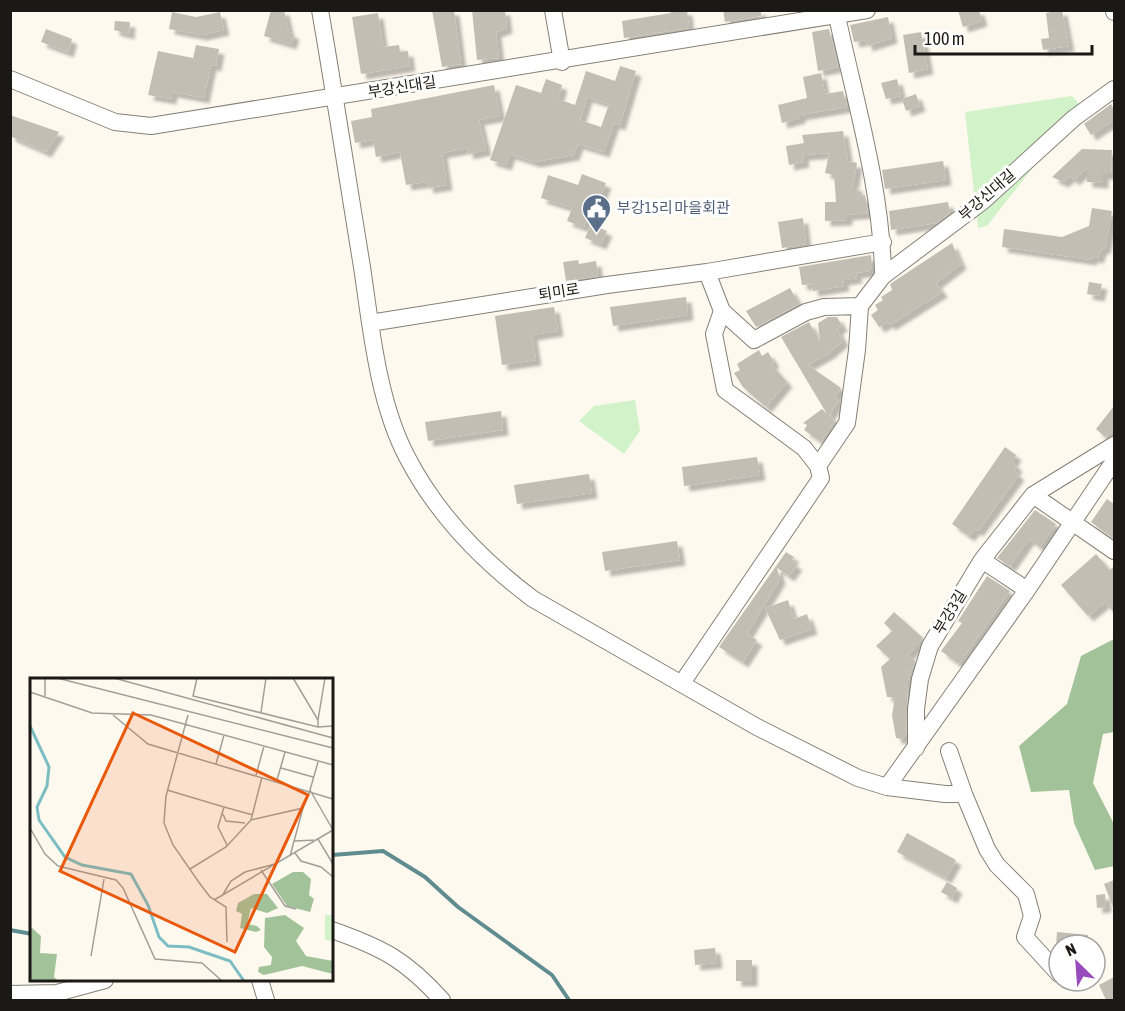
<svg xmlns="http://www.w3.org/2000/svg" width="1125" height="1011" viewBox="0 0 1125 1011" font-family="'Asap Condensed','Noto Sans KR',sans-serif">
	<defs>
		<filter id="shadow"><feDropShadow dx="5.5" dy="5.5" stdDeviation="1.5" flood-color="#0004"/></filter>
	</defs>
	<rect width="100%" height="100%" fill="#fef9ef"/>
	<path fill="#d2f3c9" d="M1072,96L1081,106L987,226L978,228L965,112Z
		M635,400L640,431L624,454L579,421L594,406Z"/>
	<path fill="#a2c299" d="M1114,639V732L1103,734L1093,783L1114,824V866L1095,870L1074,823L1069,790L1031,792L1019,746L1067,704L1081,656Z"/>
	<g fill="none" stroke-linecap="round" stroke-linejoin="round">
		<path stroke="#5f8c8f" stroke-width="4" d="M332,855L383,851L425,877L458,907L552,975L569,1000
			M10,930L32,934"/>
	</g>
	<path fill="#c2beb4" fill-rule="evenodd" filter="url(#shadow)" d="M271,10H284L289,32L294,34L291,44L264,36Z
		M432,10H454L461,64L442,67Z
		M472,10H505L507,28L496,32L499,58L477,60Z
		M670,10H687L689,28L624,38L622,21L671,13Z
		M723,10H761V16L725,22Z
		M958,10H979L982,21L963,27Z
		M1062,10L1069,46L1043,50L1041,39L1049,38L1046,13Z
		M172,12L196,17L220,12L224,30L202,35L169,29Z
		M378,13L383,47L399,45L400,52L408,51L410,66L361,74L352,17Z
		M888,17L892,38L867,46L866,40L854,42L850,25Z
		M115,21L130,22L129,34L114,30Z
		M46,29L72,39L68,52L41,42Z
		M829,29L838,67L818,71L812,32Z
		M921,32L928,69L909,73L903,35Z
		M196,45L219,49L216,66L211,65L204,98L172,92L171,99L148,95L158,51L193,58Z
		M620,66L636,71L620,125L614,123L604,152L578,144L574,155L535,162L510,154L506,165L490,160L516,85L541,93L546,79L562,85L558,99L575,105L586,71L615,81ZM587,97L609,104L601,127L580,120Z
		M821,73L825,94L843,91L847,107L800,115V118L782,123L778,105L807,98L803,77Z
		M897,79L901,96L886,99L881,83Z
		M494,85L500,116L479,120L486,150L468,154L467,148L442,153L447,185L428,188L427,182L406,185L400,152L376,157L373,140L355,143L351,121L372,117L371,109Z
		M916,94L920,106L906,111L902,99Z
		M1111,104L1114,110V120L1091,135L1084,124Z
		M10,115L59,132L46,152L10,136Z
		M843,131L848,161L857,163L853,186H857L858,196L865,195L868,213L847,215V220L825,221V202H836L834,175L825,173L829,153L803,155L804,162L789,165L786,146L804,143L802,135Z
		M1082,149L1112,150L1111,174H1103V183L1087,182V168L1074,180L1070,176L1063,182L1052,177Z
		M943,161L946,180L885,189L882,170Z
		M582,174L606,183L600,198L594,196L584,227L567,221L572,208L541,198L548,175L578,185Z
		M948,202L950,213L936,223L891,230L889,211Z
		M1092,208L1112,211L1105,249L1102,248L1098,258L1092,257L1091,260L1002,247L1004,229L1062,237L1089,226Z
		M803,218L806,244L782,248L778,222Z
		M591,224L607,231L601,244L585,238Z
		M952,243L961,264L936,283L942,292L890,325L888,322L879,327L871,315L878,310L875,305L883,300L881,297L892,290L890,284Z
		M871,255L872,266L869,271L856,273L857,278L843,280L844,286L813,291L812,284L802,285L799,267Z
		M578,260L579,264L596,261L598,276L566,281L563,262Z
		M1089,282L1102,284L1099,296L1087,294Z
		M790,288L799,304L756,327L746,311Z
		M686,297L688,315L613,326L610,307Z
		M554,307L558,331L532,335L536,360L502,365L495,316Z
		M828,317H837L842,326L837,329L843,341L829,353L808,365L841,388L835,396L839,400L829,415L835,420L821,442L804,430L807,425L803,423L822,409L827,414L781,337L809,322L820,342L818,323Z
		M759,350L762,356L768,352L774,362L771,364L787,382L766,407L743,387L734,373L740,370L737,364Z
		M1114,406V430L1105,437L1096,429Z
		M501,411L503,430L428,441L425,422Z
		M1005,447L1016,455L1012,462L1017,466L1014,471L1019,475L978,531L975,529L969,536L952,524Z
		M757,457L760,475L684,486L682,467Z
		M589,474L592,493L517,504L514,485Z
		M1107,499L1114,504V539L1091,522Z
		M1035,510L1056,524L1040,547L1029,539L1010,566L997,558Z
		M677,541L680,560L605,571L602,552Z
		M786,552L794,557L791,561L797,565L789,576L777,568L780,579L747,634L757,640L743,662L719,647Z
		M1096,554L1110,570L1114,566V613L1105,602L1088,616L1061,585Z
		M987,576L1010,591L959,664L941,651L962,623L958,621Z
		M788,600L794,619L807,614L812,629L780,640L765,608Z
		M894,612L923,638L908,655L915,661L908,680L906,735L902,739L896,738L892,715L895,697H887L881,667L890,659L876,646L892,631L884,623Z
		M907,833L956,860L946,878L897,852Z
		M1114,880V910L1104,884Z
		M947,882L957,888L952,898L941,892Z
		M1105,894L1106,907L1097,908L1096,895Z
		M1057,932L1088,935V945H1056Z
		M715,948L717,963L695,965L694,950Z
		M736,960H752V981H736Z
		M1114,977V1000H1106L1099,985Z"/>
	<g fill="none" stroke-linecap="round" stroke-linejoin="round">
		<defs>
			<path id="minor" d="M320,10C335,96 348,182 362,267C371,328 378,402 407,457C437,515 481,560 533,599L757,727L858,778L887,787L945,794H964L987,849L997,865L1026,894L1032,916L1025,937L1059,974
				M553,10L562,62
				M1114,10V12
				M837,16C855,101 882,189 883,276L983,201L1074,118L1114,89
				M10,79L115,122L151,126L867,10
				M707,272L883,242
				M722,311L754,340L806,312L824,307L860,306
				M370,323L607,285L707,272L722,311L714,334L725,390L804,448L818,466
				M1033,495L1114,551
				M982,560L1027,590
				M682,683L821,478L818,466L847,423L857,350L860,306L883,276
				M916,748V709L920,679L930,646L982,560L1033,495L1114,445
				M949,751L964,794
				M887,787L1027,590L1114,461
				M332,930C383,948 406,960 442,1000
				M260,980L266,1000
				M10,994L57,993L105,980"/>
		</defs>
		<use href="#minor" stroke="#848077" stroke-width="18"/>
		<use href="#minor" stroke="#fff" stroke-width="16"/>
	</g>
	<defs>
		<symbol id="civic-pin" viewBox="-11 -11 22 30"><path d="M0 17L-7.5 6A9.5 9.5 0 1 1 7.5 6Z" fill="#5c6f8a" stroke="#fff"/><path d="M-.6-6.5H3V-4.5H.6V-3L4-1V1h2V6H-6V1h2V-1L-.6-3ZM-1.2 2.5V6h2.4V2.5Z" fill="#fff"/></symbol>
	</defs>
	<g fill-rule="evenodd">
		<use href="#civic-pin" x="580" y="192" width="33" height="45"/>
	</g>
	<g text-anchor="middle" stroke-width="6" stroke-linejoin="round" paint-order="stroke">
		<g font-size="15" fill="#1a1915" stroke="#fff">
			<text transform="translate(402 87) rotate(-9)" y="5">부강신대길</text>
			<text transform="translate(987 195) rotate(-41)" y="5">부강신대길</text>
			<text transform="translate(559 292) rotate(-9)" y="5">퇴미로</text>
			<text transform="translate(950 612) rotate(-59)" y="5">부강3길</text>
		</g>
		<g font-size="15" fill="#4e5e75" stroke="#fff" text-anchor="start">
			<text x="617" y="213">부강15리 마을회관</text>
		</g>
	</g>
	<g transform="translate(30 678)">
		<rect width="303" height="303" fill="#fef9ef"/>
		<path d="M295,237H303V263L295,262Z" fill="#d2f3c9"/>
		<path d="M263,194H273L281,201L279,217L284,221L280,234L257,228L242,206ZM224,216H237L248,230L237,235L221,230L217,246L227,248L231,252L226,254L210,250L212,236L206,233L208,225ZM255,237L274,250L266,263L276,278L303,283V296L272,288L234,297L228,294L229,289L241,287L242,279L234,269L235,240ZM1,249L11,258L10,275L27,276L24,299L28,303H0Z" fill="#a2c299"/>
		<path fill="none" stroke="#7cbdc3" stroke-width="3" d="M0,48L19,89L17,108L7,129L9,142L35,179L52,187L101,196L118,227L129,259L138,268L159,269L200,283L214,303"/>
		<path fill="none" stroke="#a39f98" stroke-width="1.5" d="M15,0V19M27,0L303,70M84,0L303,60M167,0L163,18L288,49L303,48M263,0L288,42V49M0,14L62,35L121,37L303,87M231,34L236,0M83,37L118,66L303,121M158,37L136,118L134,145L143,167L168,203L180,219L196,229L197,264M288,42L295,0M288,84L280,112L303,152M186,86L194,57M251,90L283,99M226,97L234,68M232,99L221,142L273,130L280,112M247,102L255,74M137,112L194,129L188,149L197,167M194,129L223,137M193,136L196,143L215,145M0,150L15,176L28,188L86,202L93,210L125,281L172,285L192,303M288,161L303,186M264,163L287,162M265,175L271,183L291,189L303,199M260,178L273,130M160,191L196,169L221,142M231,192L255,228L266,231M192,218L201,203L215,194L245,186M184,222L303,152M61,278L74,201"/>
		<path fill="#e8590c" fill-opacity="0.15" stroke="#e8590c" stroke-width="3" d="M103,35L278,117L205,274L30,193Z"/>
		<rect width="303" height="303" fill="none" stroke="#1a1915" stroke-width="3"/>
	</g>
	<rect width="1125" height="1011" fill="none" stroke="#1a1915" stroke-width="24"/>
	<g transform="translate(1077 963) rotate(335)"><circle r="28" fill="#ffffff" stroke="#a3a3a1" stroke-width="1.5"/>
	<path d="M0-4.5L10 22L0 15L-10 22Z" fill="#984bbd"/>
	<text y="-9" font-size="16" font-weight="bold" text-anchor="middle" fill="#1a1915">N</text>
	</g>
	<path d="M915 45v9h177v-9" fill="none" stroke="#1a1915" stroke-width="3"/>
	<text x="924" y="45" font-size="18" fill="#1a1915" stroke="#ffffff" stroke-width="4.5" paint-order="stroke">100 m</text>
</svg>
